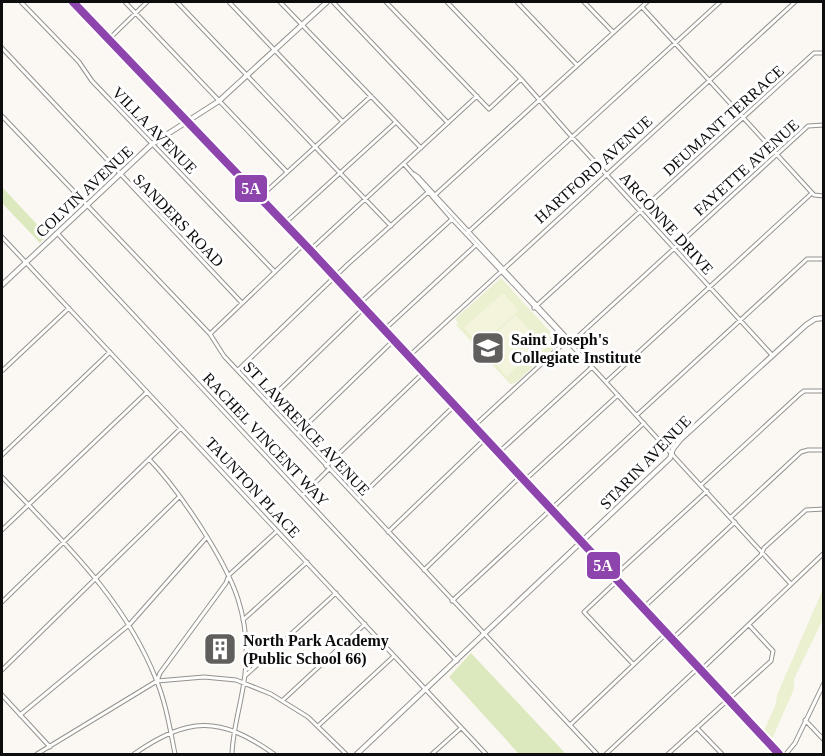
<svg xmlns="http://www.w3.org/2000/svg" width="825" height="756" viewBox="0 0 825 756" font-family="'Times New Roman',serif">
	<rect width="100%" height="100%" fill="#fbf7f2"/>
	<path fill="#eaf0d0" d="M501,278L556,338V346L515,383L510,384L456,325L458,323L455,319Z
		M823,589V619L794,679V689L772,739L764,731L776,704L777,695Z"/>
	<path fill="#dce9be" d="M2,187L47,235L40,243L2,203Z
		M471,653L566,754H519L449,677Z"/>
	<path fill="#f3f4db" d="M503,293L519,310L480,345L464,328Z
		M516,315L534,335L538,332L547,342V347L536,357L533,353L507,377C476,342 486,343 516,315Z"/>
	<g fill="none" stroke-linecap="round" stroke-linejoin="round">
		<defs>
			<path id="minor" d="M21,2L79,62L92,81L275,272
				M125,2L287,172
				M177,2L340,173L396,122
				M229,2L342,121
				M280,2L421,148
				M333,2L448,123
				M386,2L489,109L521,79
				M447,2L521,79L572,137L772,355
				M517,2L577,65
				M584,2L613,32
				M642,7L814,195L824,196
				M109,39L147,2
				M2,48L242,303
				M2,116L210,334L224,356L597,754
				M404,164L452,219L592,367L790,583
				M414,174L418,177L568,339L569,342
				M260,197L371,96
				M285,223L340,173L391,226
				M57,233L457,661
				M466,234L720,2
				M2,237L486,754
				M310,250L477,96
				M360,303L452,219
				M534,308L814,53H824
				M385,329L476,245
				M210,334L304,244
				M409,356L795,2
				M238,370L347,265L427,193L435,195L647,2
				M2,371L69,308
				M606,382L812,193
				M267,402L364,308
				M637,415L807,259H824
				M474,426L563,344L574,340L808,126L824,125
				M297,434L394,340
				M499,452L592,367
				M2,455L110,352
				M149,459C179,490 225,559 238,599C244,618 247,639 246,659C246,691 233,722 232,754
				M326,466L424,372
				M2,477C61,540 123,596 156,679C166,703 170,729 175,754
				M525,480L618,395
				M701,485L800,394L804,391H824
				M303,495L329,469
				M358,499L455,405
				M731,517L801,452L808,450H824
				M2,530L147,392
				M388,532L486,438
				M424,570L521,476
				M614,576L707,491
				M618,580L584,612L633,664
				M452,601L644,423
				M2,602L181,428
				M643,608L735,522
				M243,620L307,562
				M672,639L761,555L764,548L806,510L824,509
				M2,670L179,497
				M245,676L336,593
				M157,681L160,673L226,583L229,575L277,531
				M2,695L50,747
				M283,700L365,624
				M20,715L130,624L206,538
				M805,720L824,740
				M570,725L667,633
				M318,726L394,656
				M697,728L722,754
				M37,754L157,681L204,677L236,680L271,694L308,717L346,754
				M134,754C188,717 219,715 274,754
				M432,754L461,728
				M606,754L697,669L703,668L824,553
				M668,754L771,661L773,651L749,625
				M786,754L795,743L824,683"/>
			<path id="tertiary" d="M2,285L152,144L219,101L327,2
				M357,754L670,458L673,449L681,439L806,325L815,319L824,318"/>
			<path id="secondary" d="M73,2L310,250L779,754"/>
		</defs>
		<use href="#minor" stroke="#949290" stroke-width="5"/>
		<use href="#tertiary" stroke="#949290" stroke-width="6"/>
		<use href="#secondary" stroke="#8b8987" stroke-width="6"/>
		<use href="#minor" stroke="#fefefd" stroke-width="3"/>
		<use href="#tertiary" stroke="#fefefd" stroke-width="4"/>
		<use href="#secondary" stroke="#f5f1ea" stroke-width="4"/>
		<defs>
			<path id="bus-1" d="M73,2L310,250L779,754"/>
		</defs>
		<use href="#bus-1" stroke="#fff" stroke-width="12"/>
		<use href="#bus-1" stroke="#8e44ad" stroke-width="8"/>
	</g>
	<defs>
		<symbol id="school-square" viewBox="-11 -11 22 22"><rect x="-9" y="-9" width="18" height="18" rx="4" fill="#605f5d" stroke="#fff"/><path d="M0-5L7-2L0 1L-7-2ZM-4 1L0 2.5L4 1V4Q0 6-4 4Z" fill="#fff"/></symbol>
		<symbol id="building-square" viewBox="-11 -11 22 22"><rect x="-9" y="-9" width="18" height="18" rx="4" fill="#605f5d" stroke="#fff"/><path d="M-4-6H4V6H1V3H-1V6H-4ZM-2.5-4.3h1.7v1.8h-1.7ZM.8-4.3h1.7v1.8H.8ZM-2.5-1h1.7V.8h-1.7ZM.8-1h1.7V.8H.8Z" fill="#fff"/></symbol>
	</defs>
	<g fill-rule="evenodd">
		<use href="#school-square" x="469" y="329" width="38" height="38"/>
		<use href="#building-square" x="201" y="630" width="38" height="38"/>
	</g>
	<g text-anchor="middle" stroke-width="6" stroke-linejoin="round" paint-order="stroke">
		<g font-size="16" fill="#0d0d0d" stroke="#fff">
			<text transform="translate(723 120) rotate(-42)" y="6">DEUMANT TERRACE</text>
			<text transform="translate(155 130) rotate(46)" y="6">VILLA AVENUE</text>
			<text transform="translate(746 167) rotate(-42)" y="6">FAYETTE AVENUE</text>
			<text transform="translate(593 169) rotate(-42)" y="6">HARTFORD AVENUE</text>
			<text transform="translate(84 191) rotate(-43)" y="6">COLVIN AVENUE</text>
			<text transform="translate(179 220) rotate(46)" y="6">SANDERS ROAD</text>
			<text transform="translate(667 223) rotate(48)" y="6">ARGONNE DRIVE</text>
			<text transform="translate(307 428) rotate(47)" y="6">ST LAWRENCE AVENUE</text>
			<text transform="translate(266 439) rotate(47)" y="6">RACHEL VINCENT WAY</text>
			<text transform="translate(645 462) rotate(-46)" y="6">STARIN AVENUE</text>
			<text transform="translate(253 487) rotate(47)" y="6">TAUNTON PLACE</text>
		</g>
		<g font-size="16" font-weight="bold" fill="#0d0d0d" stroke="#fff" text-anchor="start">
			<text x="511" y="345">Saint Joseph's<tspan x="511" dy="18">Collegiate Institute</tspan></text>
			<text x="243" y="646">North Park Academy<tspan x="243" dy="18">(Public School 66)</tspan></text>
		</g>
	</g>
	<g stroke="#fff" stroke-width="2">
		<rect x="234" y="174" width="34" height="29" rx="6" fill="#8e44ad"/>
		<rect x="586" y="551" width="35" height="29" rx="6" fill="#8e44ad"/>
	</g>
	<g font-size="16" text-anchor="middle" font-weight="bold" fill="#fff">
		<text x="251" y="194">5A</text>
		<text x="603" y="571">5A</text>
	</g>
	<rect width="825" height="756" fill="none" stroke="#0d0d0d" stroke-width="6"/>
</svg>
